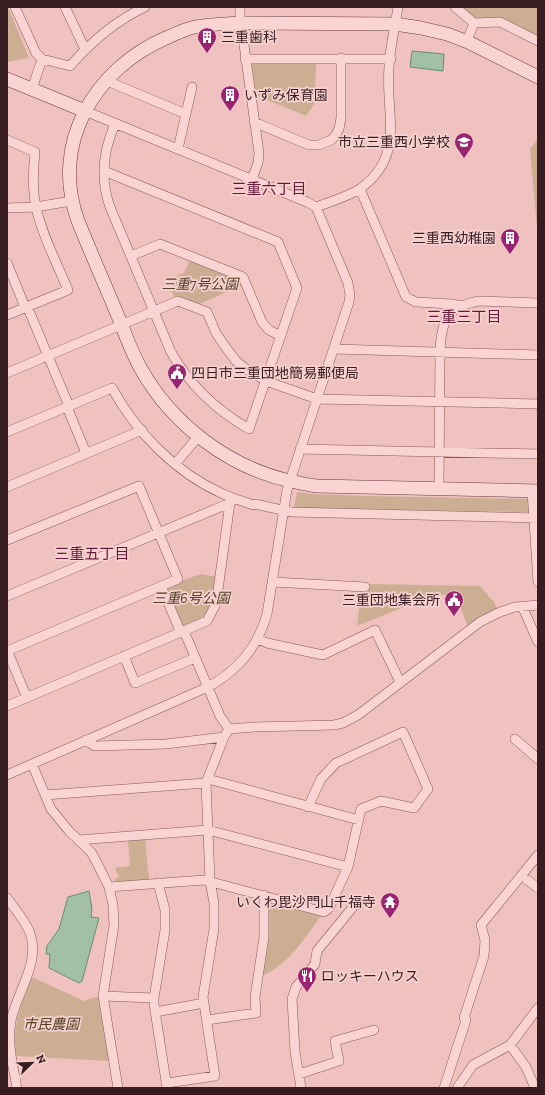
<svg xmlns="http://www.w3.org/2000/svg" width="545" height="1095" viewBox="0 0 545 1095" font-family="'Zilla Slab','Noto Sans JP',serif">
	<rect width="100%" height="100%" fill="#efc1bf"/>
	<path fill="#cdae93" d="M7,7H8L29,58L7,62Z
		M459,7H538V37L475,20Z
		M253,62H316L315,103L306,116L255,95L250,65Z
		M538,139V238L530,149Z
		M190,260L240,280L243,285L197,305L175,299L168,280L184,273Z
		M297,492L311,494L365,496L529,499L530,510L527,512L294,508Z
		M202,574L216,577L212,598L210,607L204,618L185,627L181,626L166,591L168,586L195,576Z
		M368,584L480,586L494,602L497,609L468,626L454,593L426,598L357,626L361,592L365,591Z
		M145,839L149,880L117,883L114,879L119,877L115,868L130,866L128,840Z
		M272,902L321,916C305,937 289,965 263,975L268,938V905Z
		M32,977L84,1001L99,996L109,1061L16,1056C12,1028 20,1003 32,977Z"/>
	<path fill="#a2c1a4" stroke="#698f6d" d="M412,51L444,54L443,71L410,67Z
		M89,891L92,909L91,917L99,918L82,981L79,983L49,968L50,954H46L47,946L59,929L68,897Z"/>
	<g fill="none" stroke-linecap="round" stroke-linejoin="round">
		<defs>
			<path id="street" d="M15,7L36,53L42,59L70,66C91,42 115,21 145,7
				M65,7L85,49
				M240,7V23
				M455,7L474,23L500,22L538,41
				M241,23L259,153L258,163L252,179
				M467,41L474,23
				M245,59H391
				M107,81L186,114
				M32,89L42,59
				M254,122L309,145H319L331,140L335,136L339,129L341,118V58
				M7,140L35,152C33,170 32,189 36,207C42,235 57,263 68,290L7,315
				M178,149L192,87
				M104,171L278,242L297,288L249,429C216,410 190,386 171,352L110,207C100,179 103,151 115,124
				M360,189L406,297L416,302L452,304L462,306
				M316,207C327,203 352,195 361,188C406,155 385,114 389,67C390,47 395,27 398,7
				M7,208L36,207L71,201
				M131,256L160,244L243,277L262,322L269,330L281,336
				M7,263L25,307
				M27,306L69,406
				M334,349L538,355
				M7,373L178,301L207,312L216,333L224,345L236,361L246,369L266,381L317,399L538,404
				M67,407L86,453
				M7,432L112,388C136,432 175,472 221,493C232,498 242,501 253,505L255,504L291,512L538,518
				M300,449L538,454
				M175,464L198,437
				M7,487L142,430
				M439,488L440,352C441,321 447,307 479,301L538,303
				M532,491L538,582
				M7,540L139,486L178,579L7,651
				M273,582L365,587
				M161,586L181,633
				M7,596L230,503L234,500
				M522,606L538,642
				M184,631L220,716L229,729
				M258,639L267,643L323,655L375,630L400,682
				M7,650L27,698
				M124,656L135,683L195,658
				M7,706L207,621L215,606L217,597L230,503
				M515,739L538,759
				M86,740L94,746L166,744L224,737
				M32,764L51,809L69,831L91,852L97,863L109,887L113,905L114,925L103,996L118,1088
				M7,775L208,687C237,671 258,647 267,614L287,490L349,302L350,295L348,283L316,207L307,202L85,111
				M208,779L359,820
				M45,795L206,783
				M78,840L208,830L348,867
				M527,880L538,888
				M158,883L165,910V930L154,998V1004L167,1088
				M109,887L204,880L324,912L329,908L348,867L361,809L381,801L414,808L428,789L403,732L336,763L321,779L308,807
				M7,898C15,909 25,920 30,933C41,963 16,993 11,1021C7,1044 13,1066 17,1088
				M103,996L154,998
				M155,1012L204,1003
				M207,1020L256,1013L255,997L264,937V895
				M510,1045L526,1067L535,1088
				M299,1074L339,1061L335,1041L374,1030
				M167,1083L215,1076L203,997L214,929V903L210,881L206,783L224,737L229,729L255,727L334,725L343,723L358,715L480,622L500,612L515,607L538,605
				M301,1088L295,1052L292,999L296,987L315,964L317,951L353,907
				M444,1088L466,1020L464,1018L484,956L485,940L481,925L538,855
				M457,1088L473,1065L510,1045L538,1008"/>
			<path id="secondary" d="M538,77L468,42L447,34L421,28L395,24L240,23C225,24 210,24 195,27C185,29 175,34 166,38C94,69 50,144 78,221C91,253 105,285 118,316C125,334 132,353 141,369C172,424 228,467 290,481C299,483 308,485 317,486L538,491
				M7,79L85,111"/>
		</defs>
		<use href="#street" stroke="#88575d" stroke-width="10"/>
		<use href="#secondary" stroke="#6a3a42" stroke-width="14"/>
		<use href="#street" stroke="#fad4d2" stroke-width="9"/>
		<use href="#secondary" stroke="#fad4d2" stroke-width="13"/>
	</g>
	<defs>
		<symbol id="building-pin" viewBox="-11 -11 22 30"><path d="M0 17L-7.5 6A9.5 9.5 0 1 1 7.5 6Z" fill="#992572" stroke="#f6d1cf"/><path d="M-4-6H4V6H1V3H-1V6H-4ZM-2.5-4.3h1.7v1.8h-1.7ZM.8-4.3h1.7v1.8H.8ZM-2.5-1h1.7V.8h-1.7ZM.8-1h1.7V.8H.8Z" fill="#fff"/></symbol>
		<symbol id="school-pin" viewBox="-11 -11 22 30"><path d="M0 17L-7.5 6A9.5 9.5 0 1 1 7.5 6Z" fill="#992572" stroke="#f6d1cf"/><path d="M0-5L7-2L0 1L-7-2ZM-4 1L0 2.5L4 1V4Q0 6-4 4Z" fill="#fff"/></symbol>
		<symbol id="civic-pin" viewBox="-11 -11 22 30"><path d="M0 17L-7.5 6A9.5 9.5 0 1 1 7.5 6Z" fill="#992572" stroke="#f6d1cf"/><path d="M-.6-6.5H3V-4.5H.6V-3L4-1V1h2V6H-6V1h2V-1L-.6-3ZM-1.2 2.5V6h2.4V2.5Z" fill="#fff"/></symbol>
		<symbol id="temple-pin" viewBox="-11 -11 22 30"><path d="M0 17L-7.5 6A9.5 9.5 0 1 1 7.5 6Z" fill="#992572" stroke="#f6d1cf"/><path d="M0-6L5-2H3V0L6.5 2.5H4V6H1.5V3h-3V6H-4V2.5H-6.5L-3 0V-2H-5Z" fill="#fff"/></symbol>
		<symbol id="restaurant-pin" viewBox="-11 -11 22 30"><path d="M0 17L-7.5 6A9.5 9.5 0 1 1 7.5 6Z" fill="#992572" stroke="#f6d1cf"/><path d="M-5-6h1v4h1v-4h1v4h1v-4h1v5L-1.5 .5V6h-2V.5L-5-1ZM5-6V6H3V1.5H1.5Q1.5-4 5-6Z" fill="#fff"/></symbol>
	</defs>
	<g fill-rule="evenodd">
		<use href="#building-pin" x="196" y="26" width="22" height="30"/>
		<use href="#building-pin" x="219" y="84" width="22" height="30"/>
		<use href="#school-pin" x="453" y="131" width="22" height="30"/>
		<use href="#building-pin" x="499" y="227" width="22" height="30"/>
		<use href="#civic-pin" x="166" y="362" width="22" height="30"/>
		<use href="#civic-pin" x="443" y="589" width="22" height="30"/>
		<use href="#temple-pin" x="379" y="891" width="22" height="30"/>
		<use href="#restaurant-pin" x="296" y="965" width="22" height="30"/>
	</g>
	<g text-anchor="middle" stroke-width="3.5" stroke-linejoin="round" paint-order="stroke">
		<g font-size="14" fill="#371c21" stroke="#f6d1cf" text-anchor="start">
			<text x="221" y="42">三重歯科</text>
			<text x="244" y="100">いずみ保育園</text>
			<text x="450" y="147" text-anchor="end">市立三重西小学校</text>
			<text x="496" y="243" text-anchor="end">三重西幼稚園</text>
			<text x="191" y="378">四日市三重団地簡易郵便局</text>
			<text x="440" y="605" text-anchor="end">三重団地集会所</text>
			<text x="376" y="907" text-anchor="end">いくわ毘沙門山千福寺</text>
			<text x="321" y="981">ロッキーハウス</text>
		</g>
		<g font-size="14" font-style="italic" fill="#544022" stroke="#f6d1cf">
			<text x="200" y="289">三重7号公園</text>
			<text x="191" y="603">三重6号公園</text>
			<text x="51" y="1029">市民農園</text>
		</g>
		<g font-size="15" fill="#651a3c" stroke="#f6d1cf">
			<text x="269" y="194">三重六丁目</text>
			<text x="464" y="322">三重三丁目</text>
			<text x="92" y="559">三重五丁目</text>
		</g>
	</g>
	<rect width="545" height="1095" fill="none" stroke="#371c21" stroke-width="16"/>
	<g transform="translate(32 1063) rotate(67)" stroke="#f6d1cf" stroke-width="3" paint-order="stroke">
	<path d="M0-3L7 15L0 10L-7 15Z" fill="#371c21"/>
	<text y="-6" font-size="11" font-weight="bold" text-anchor="middle" fill="#371c21">N</text>
	</g>
</svg>
